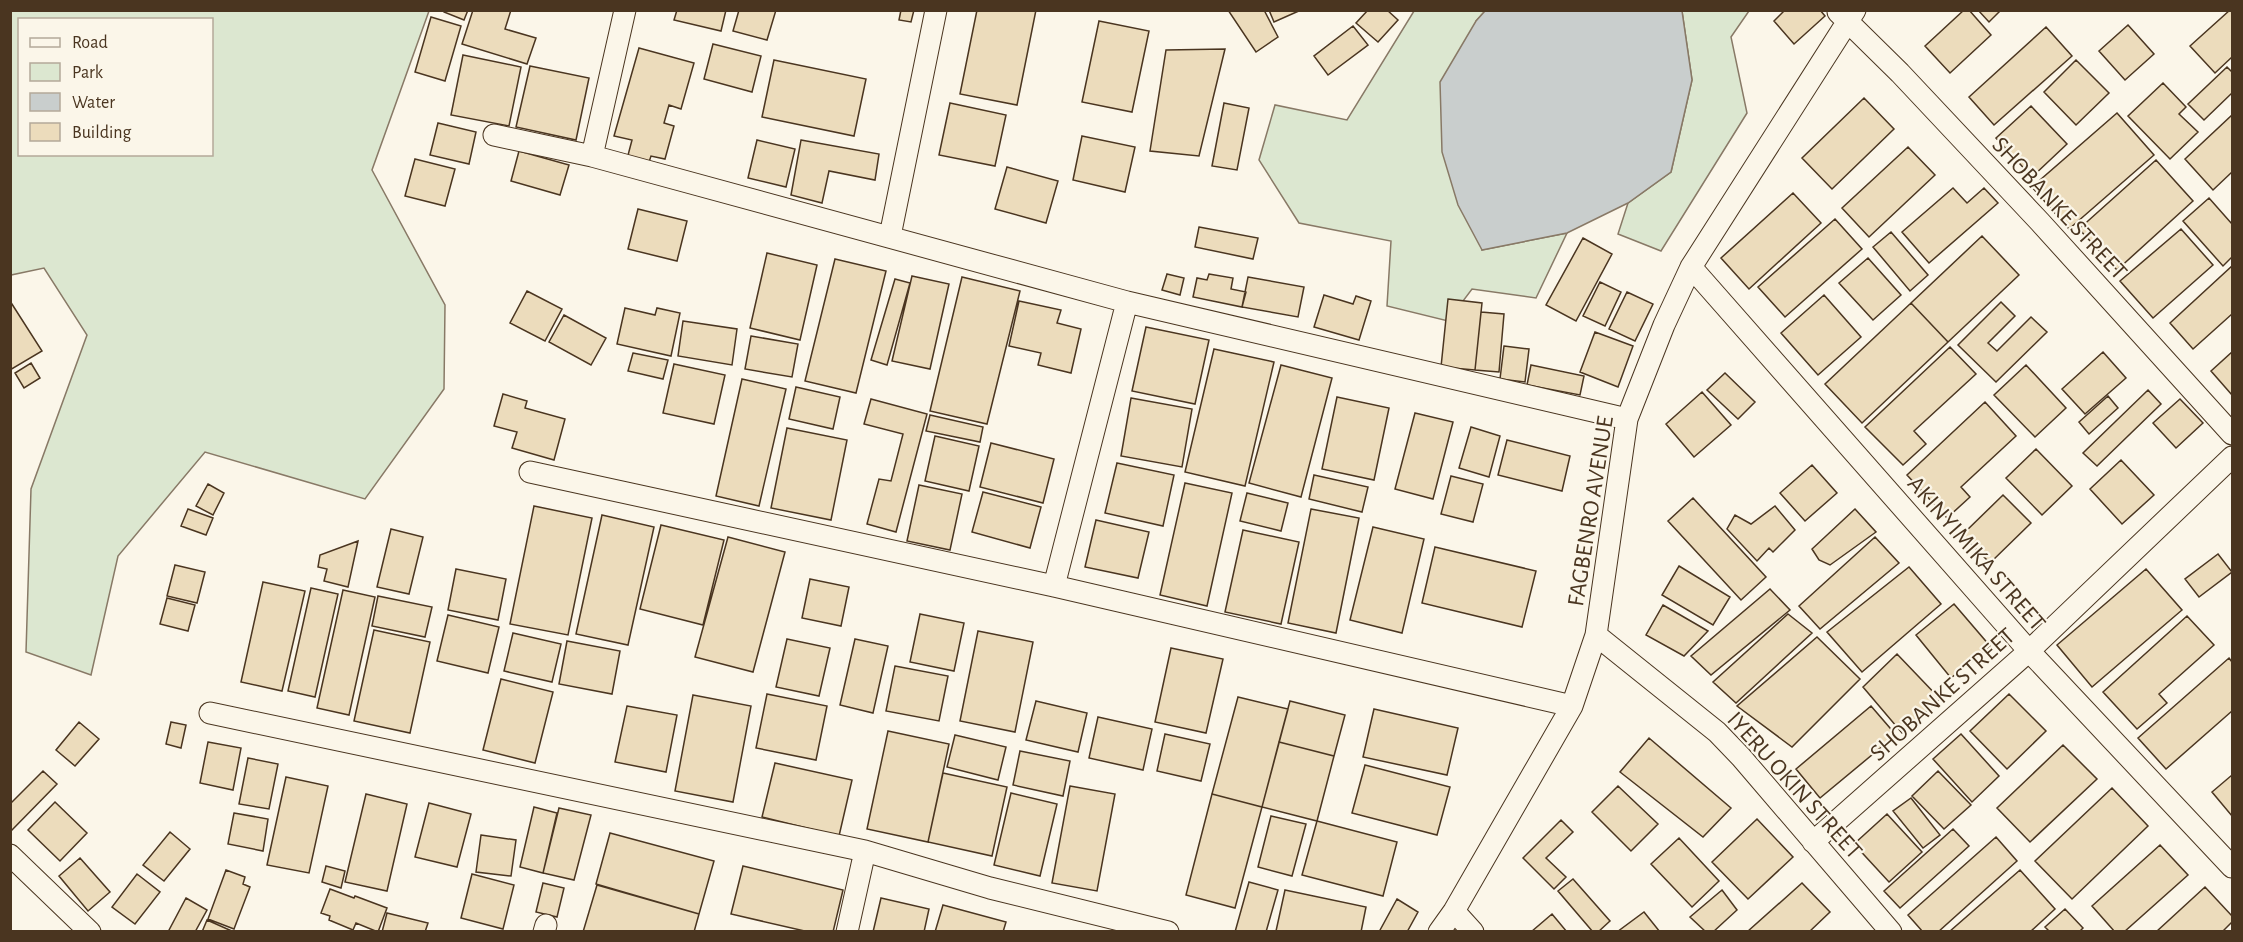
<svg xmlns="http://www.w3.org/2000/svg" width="2243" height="942" viewBox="0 0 2243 942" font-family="'Alegreya Sans',sans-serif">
	<rect width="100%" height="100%" fill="#fbf6e9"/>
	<path fill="#dce7d0" stroke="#887966" stroke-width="1.5" fill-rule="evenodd" d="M10,11H429L372,170L445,305L444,389L365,499L205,452L118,556L91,675L26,652L31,489L87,335L44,268L11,275ZM20,20H212V154H20Z
		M1414,11H1485L1476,21L1482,250L1567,233L1536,298L1472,289L1448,321L1387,306L1391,241L1299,223L1259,160L1275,105L1347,120Z
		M1682,11H1749L1731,37L1747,113L1661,251L1618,234L1628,203L1671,172L1692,80Z"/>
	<path fill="#c9cecd" stroke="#887966" stroke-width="1.5" d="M1485,11H1682L1692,80L1671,172L1628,203L1567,233L1482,250L1458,205L1442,152L1440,82L1476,21Z"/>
	<path fill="#ecdcbc" stroke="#4a3520" stroke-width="1.5" d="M444,10H468L464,20L444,12Z
		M473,10H511L505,29L536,38L527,64L462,44Z
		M677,10H726L721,31L674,20Z
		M739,10H776L767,40L733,31Z
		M901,10H914L911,22L899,20Z
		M977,10H1036L1017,105L960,94Z
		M1228,10H1264L1278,37L1256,52Z
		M1269,10H1301L1274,22Z
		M1368,10H1387L1398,20L1378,42L1356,23Z
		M1785,10H1820L1825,16L1794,44L1774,21Z
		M1964,10H1969L1991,35L1950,73L1925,46Z
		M1978,10H2001L1989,22Z
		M2230,10H2232V57L2215,73L2190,46Z
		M431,17L461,26L445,81L415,72Z
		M1099,21L1149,31L1132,112L1082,102Z
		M2128,25L2154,54L2125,80L2099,51Z
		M1353,26L1368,45L1328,75L1314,56Z
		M2046,27L2072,56L1994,125L1969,97Z
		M713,44L761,56L752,92L704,79Z
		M639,48L694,63L681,109L669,105L664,123L674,126L665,159L651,156L648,165L627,159L632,140L614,136Z
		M1225,49L1199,156L1150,151L1166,50Z
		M463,55L521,67L509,126L451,115Z
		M774,60L866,79L854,136L762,117Z
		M2076,60L2109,93L2076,125L2044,92Z
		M530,66L589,78L576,140L516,127Z
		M2227,67L2232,72V93L2204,120L2188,104Z
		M2163,83L2186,107L2179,114L2198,132L2170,159L2128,116Z
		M1864,98L1894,129L1832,189L1802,158Z
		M950,103L1006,115L995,166L939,155Z
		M1224,103L1249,108L1237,170L1212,166Z
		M2031,106L2067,144L2032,177L1996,138Z
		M2117,113L2154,155L2069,229L2032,187Z
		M2232,115V172L2213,190L2185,159Z
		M438,123L476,132L469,164L430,155Z
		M1082,136L1135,147L1125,192L1073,180Z
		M757,140L795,149L786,187L748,178Z
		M801,140L879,154L875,180L829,171L822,203L791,195Z
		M1908,147L1935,175L1869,237L1842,208Z
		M519,151L569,165L560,195L511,181Z
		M415,159L455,169L445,206L405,196Z
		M2156,160L2193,201L2117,270L2079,229Z
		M1007,167L1058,181L1046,223L995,209Z
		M1953,188L1967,203L1984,188L1998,203L1929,263L1902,232Z
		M1793,193L1821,223L1749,289L1721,258Z
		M2209,198L2232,224V257L2223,266L2183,221Z
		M638,209L687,221L677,261L628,249Z
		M1835,219L1862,249L1785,317L1758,287Z
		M1199,227L1258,238L1253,259L1195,247Z
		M2181,229L2213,265L2153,318L2120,281Z
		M1891,232L1928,275L1910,291L1873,247Z
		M1982,236L2019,275L1948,342L1911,303Z
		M1583,238L1612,254L1576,321L1546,305Z
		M767,253L817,265L800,340L750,328Z
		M1868,258L1901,295L1873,320L1839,283Z
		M835,259L886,271L856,393L805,381Z
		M2232,266V314L2193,349L2170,323Z
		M1167,274L1184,278L1180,295L1162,290Z
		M1209,274L1233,278L1231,289L1246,292L1242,307L1193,297L1197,278L1207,280Z
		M912,276L949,284L930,369L892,361Z
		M962,277L1020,291L987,424L930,411Z
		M1248,277L1304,287L1298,317L1242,307Z
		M895,279L910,283L887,365L871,360Z
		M1600,282L1621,292L1605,326L1583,316Z
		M527,291L562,309L545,341L510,323Z
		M1627,292L1653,304L1635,341L1609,329Z
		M1324,295L1353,304L1356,296L1371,301L1359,340L1314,327Z
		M1824,295L1861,337L1818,375L1781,333Z
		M1448,299L1482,303L1475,370L1441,367Z
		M10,301L42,351L10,370Z
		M1019,301L1061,310L1057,323L1081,329L1071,373L1038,365L1041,353L1009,346Z
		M2001,302L2015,316L1988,343L1997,351L2031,317L2047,332L1996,382L1958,345Z
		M1911,303L1948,342L1862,423L1825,384Z
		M625,308L655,315L657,308L680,313L671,356L617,344Z
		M1481,312L1504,314L1499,372L1475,370Z
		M564,315L606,338L591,365L549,342Z
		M683,321L737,329L732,365L678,356Z
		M1146,327L1209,340L1195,404L1132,391Z
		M1595,332L1633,346L1618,387L1580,372Z
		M751,336L798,344L792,377L745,369Z
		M1504,346L1529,349L1525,382L1500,379Z
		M1950,347L1976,374L1914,431L1926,444L1903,465L1865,427Z
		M1214,349L1274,362L1245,486L1185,472Z
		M2103,352L2126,378L2085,414L2062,389Z
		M2232,352V395L2211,371Z
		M633,353L668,360L663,379L628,371Z
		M31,363L40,378L24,388L15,373Z
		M674,364L725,375L714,424L663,413Z
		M1281,365L1332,378L1301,497L1249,483Z
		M1531,365L1584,376L1580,395L1527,385Z
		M2026,365L2066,408L2035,437L1994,395Z
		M1725,373L1755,402L1738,419L1707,390Z
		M742,379L786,389L759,506L716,496Z
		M796,387L840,397L833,429L789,419Z
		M2148,390L2161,404L2097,466L2083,453Z
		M1702,392L1731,425L1694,457L1666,424Z
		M503,394L527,401L525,408L565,419L554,460L512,448L517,432L494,426Z
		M2108,396L2118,408L2089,434L2079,422Z
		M1337,397L1389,408L1374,480L1322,469Z
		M1131,398L1192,409L1182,467L1121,456Z
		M871,399L927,414L896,532L867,524L879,479L891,481L903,434L864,424Z
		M2180,399L2203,423L2176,448L2153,423Z
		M1985,402L2016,436L1961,487L1970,497L1947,518L1907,475Z
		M1415,413L1453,422L1433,499L1395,489Z
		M930,415L983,427L980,442L926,431Z
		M1471,427L1500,436L1489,477L1459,468Z
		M787,428L847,440L831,520L771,508Z
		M935,436L979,446L969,491L925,481Z
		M1507,440L1570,456L1562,491L1498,475Z
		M991,443L1054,459L1043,503L980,487Z
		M2036,449L2072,486L2042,515L2006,478Z
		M2121,460L2154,495L2122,524L2090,489Z
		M1117,463L1174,475L1163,526L1105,513Z
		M1812,465L1837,493L1805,521L1780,493Z
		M1314,475L1368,487L1362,512L1309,499Z
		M1451,476L1483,484L1473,522L1441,514Z
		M1185,483L1232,493L1207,606L1160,595Z
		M208,484L224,493L213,515L196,506Z
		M919,485L962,494L950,550L907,541Z
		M983,492L1041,507L1030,548L972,532Z
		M1247,493L1288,503L1281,531L1240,521Z
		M2003,495L2031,523L1990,563L1962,535Z
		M1693,498L1766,577L1741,600L1668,521Z
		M534,506L592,518L568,635L510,624Z
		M1775,506L1795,530L1773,552L1769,548L1757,561L1727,529L1735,515L1751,524Z
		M188,509L213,518L206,535L181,526Z
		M1311,509L1359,518L1336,633L1288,623Z
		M1855,509L1876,532L1830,565L1819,560L1812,549Z
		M602,515L654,527L628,645L576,634Z
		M1096,520L1149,532L1138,578L1085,567Z
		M661,525L724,540L703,625L640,609Z
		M1373,527L1424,539L1402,633L1350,620Z
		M391,529L423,537L409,594L377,587Z
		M1243,530L1299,542L1281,624L1225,612Z
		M728,537L785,552L753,672L695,657Z
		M1875,537L1899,563L1820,629L1799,606Z
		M358,541L348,587L324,581L327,569L318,567L320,555Z
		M1435,547L1536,571L1522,627L1422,603Z
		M2218,554L2232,572L2199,597L2185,579Z
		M175,565L205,572L197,603L167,596Z
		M1679,566L1730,597L1713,625L1662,595Z
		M1909,567L1941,604L1862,672L1827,632Z
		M456,569L506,579L498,620L448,610Z
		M2146,569L2182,610L2092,687L2057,645Z
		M810,579L849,587L841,626L802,618Z
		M263,582L305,591L282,691L241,682Z
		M311,588L338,594L315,697L288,691Z
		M1770,589L1790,610L1711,675L1691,656Z
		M343,590L375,597L349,715L317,708Z
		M378,596L432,607L425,637L372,626Z
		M167,598L195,605L188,631L160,624Z
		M1954,604L1990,646L1951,678L1916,635Z
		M1663,605L1708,631L1684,656L1646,635Z
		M920,614L964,623L954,671L910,662Z
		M1788,614L1812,633L1736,703L1713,682Z
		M448,615L499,627L488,673L437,661Z
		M2187,616L2214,645L2159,694L2167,703L2137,729L2103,692Z
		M374,630L430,642L410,733L354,721Z
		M978,631L1033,642L1015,732L960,721Z
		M513,633L561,644L552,682L504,671Z
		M1817,637L1860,679L1792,747L1737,706Z
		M787,639L830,648L819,696L776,687Z
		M855,639L888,646L873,713L840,705Z
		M567,641L620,651L612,694L559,684Z
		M1171,648L1223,659L1206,733L1155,722Z
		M1897,654L1940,699L1902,733L1863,687Z
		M2229,658L2232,662V711L2166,769L2138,738Z
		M895,666L948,676L939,721L886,711Z
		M501,679L553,692L535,763L483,750Z
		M767,694L827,706L816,760L756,748Z
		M2009,694L2046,731L2007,769L1970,731Z
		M693,695L751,706L733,802L675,791Z
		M1238,697L1288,709L1262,807L1212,794Z
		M1036,701L1087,713L1078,752L1026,740Z
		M1290,701L1345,715L1334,756L1279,742Z
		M627,706L677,715L666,772L615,762Z
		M1871,706L1896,735L1820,798L1796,769Z
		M1374,709L1458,728L1447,775L1363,757Z
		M1098,717L1152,729L1143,770L1089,758Z
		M79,722L99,739L75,766L56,750Z
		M171,722L186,725L181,748L166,744Z
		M888,731L949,744L928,842L867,829Z
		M1165,734L1210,744L1201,781L1157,771Z
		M1961,734L1999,776L1972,802L1933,759Z
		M955,735L1006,747L998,780L947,767Z
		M1649,738L1731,808L1703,837L1620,772Z
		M208,742L241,748L233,790L200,783Z
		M1279,742L1334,756L1317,821L1262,807Z
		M2063,745L2097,779L2030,842L1997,808Z
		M1020,751L1070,761L1063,796L1013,785Z
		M248,758L278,764L269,809L239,804Z
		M775,763L852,780L839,836L762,817Z
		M1365,765L1450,787L1437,835L1352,813Z
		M43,771L57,784L11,831L10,804Z
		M1938,771L1971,805L1944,829L1912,796Z
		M943,773L1007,787L992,856L928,842Z
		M2232,775V816L2212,792Z
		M286,777L328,786L309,873L267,865Z
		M1070,786L1115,794L1097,891L1052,883Z
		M1618,786L1658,824L1631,851L1592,812Z
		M2112,788L2148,826L2072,899L2035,861Z
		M1011,793L1057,804L1040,876L994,865Z
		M366,794L407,804L387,891L345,882Z
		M1212,794L1262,807L1235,908L1186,895Z
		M1911,798L1940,835L1923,848L1893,811Z
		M55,802L87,833L60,861L28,830Z
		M429,803L471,814L457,867L415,857Z
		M534,807L557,813L543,873L520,867Z
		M559,808L591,815L574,880L543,873Z
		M234,813L268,819L263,851L228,844Z
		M1887,814L1922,852L1889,882L1854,844Z
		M1271,816L1306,824L1292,876L1258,867Z
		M1757,819L1793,857L1748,899L1712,862Z
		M1561,820L1573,832L1546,858L1566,877L1554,889L1523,858Z
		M1317,821L1397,842L1383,896L1302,875Z
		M1953,829L1969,846L1900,908L1884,891Z
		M170,832L190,849L164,881L143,865Z
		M610,833L714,861L699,914L596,884Z
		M481,835L516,840L511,876L476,872Z
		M1996,837L2017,861L1938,932H1923L1908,915Z
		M1679,838L1719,881L1692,907L1651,864Z
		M2160,845L2188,875L2124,932H2115L2092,906Z
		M80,858L110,892L88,911L59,876Z
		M326,866L345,871L341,888L322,882Z
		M743,866L843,890L833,932H809L731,914Z
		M226,870L245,877L243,884L250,887L234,929L208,919Z
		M2020,870L2055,909L2030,932H1949Z
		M137,874L160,892L135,924L112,907Z
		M472,874L514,885L503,929L461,918Z
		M1573,879L1610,921L1598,932H1593L1558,891Z
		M1249,882L1278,890L1266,932H1235Z
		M543,883L564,888L557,917L536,912Z
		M1802,883L1830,912L1809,932H1747Z
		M597,885L699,914L694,932H583Z
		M2205,887L2232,916V922L2222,932H2156Z
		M330,889L354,898L355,896L387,908L378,932L356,923L353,930L329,920L330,916L321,913Z
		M1285,890L1366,907L1361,932L1276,931Z
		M1722,890L1737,910L1713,932H1706L1690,917Z
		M186,898L207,910L195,932H168Z
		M881,898L929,909L924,932H873Z
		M1397,899L1418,912L1407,932H1379Z
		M943,905L1006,922L1003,932H935Z
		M2065,909L2083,928L2079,932H2050L2045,927Z
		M1644,912L1660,932H1617Z
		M387,913L428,923L425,932H382Z
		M1552,914L1567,932H1531Z
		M207,920L234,932H202Z"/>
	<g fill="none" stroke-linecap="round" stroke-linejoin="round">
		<defs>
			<path id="minor" d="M1838,12L1900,73L2040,222L2232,434
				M494,135L592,156L1127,302L1627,419
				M592,156L625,10
				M890,236L936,10
				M1691,267L2029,651L2232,867
				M530,472L1054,586L1572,706
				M1054,586L1127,302
				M1596,635L1717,732L1741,757L1891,932
				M210,713L865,851L990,888L1168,932
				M1813,842L2029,651L2232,457
				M10,855L90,932
				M1454,911L1473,932
				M544,932L546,925
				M847,932L865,851
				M1439,932L1454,911L1572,706L1596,635L1627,419L1664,325L1691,267L1855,10"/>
		</defs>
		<use href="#minor" stroke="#4a3520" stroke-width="23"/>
		<use href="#minor" stroke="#fbf6e9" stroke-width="21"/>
	</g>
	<g text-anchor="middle" stroke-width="4.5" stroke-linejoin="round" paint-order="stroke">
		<g font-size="24" fill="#4a3520" stroke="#fbf6e9">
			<text transform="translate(2060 208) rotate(47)" y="8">SHOBANKE STREET</text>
			<text transform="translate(1590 511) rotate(-81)" y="8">FAGBENRO AVENUE</text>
			<text transform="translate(1977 553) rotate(49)" y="8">AKINYIMIKA STREET</text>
			<text transform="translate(1942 694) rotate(-42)" y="8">SHOBANKE STREET</text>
			<text transform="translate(1795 785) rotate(48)" y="8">IYERU OKIN STREET</text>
		</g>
	</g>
	<rect width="2243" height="942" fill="none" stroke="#4a3520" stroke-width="24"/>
	<rect x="18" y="18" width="195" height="138" fill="#fbf6e9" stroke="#b4a999" stroke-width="1.5"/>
	<rect x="30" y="38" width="30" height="9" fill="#fbf6e9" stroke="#b4a999" stroke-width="1.5"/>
	<text x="72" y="48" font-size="18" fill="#4a3520">Road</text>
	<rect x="30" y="63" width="30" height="18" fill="#dce7d0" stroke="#b4a999" stroke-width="1.5"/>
	<text x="72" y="78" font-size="18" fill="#4a3520">Park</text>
	<rect x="30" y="93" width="30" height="18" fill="#c9cecd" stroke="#b4a999" stroke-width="1.5"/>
	<text x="72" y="108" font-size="18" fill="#4a3520">Water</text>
	<rect x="30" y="123" width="30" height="18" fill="#ecdcbc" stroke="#b4a999" stroke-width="1.5"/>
	<text x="72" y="138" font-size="18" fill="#4a3520">Building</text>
</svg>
